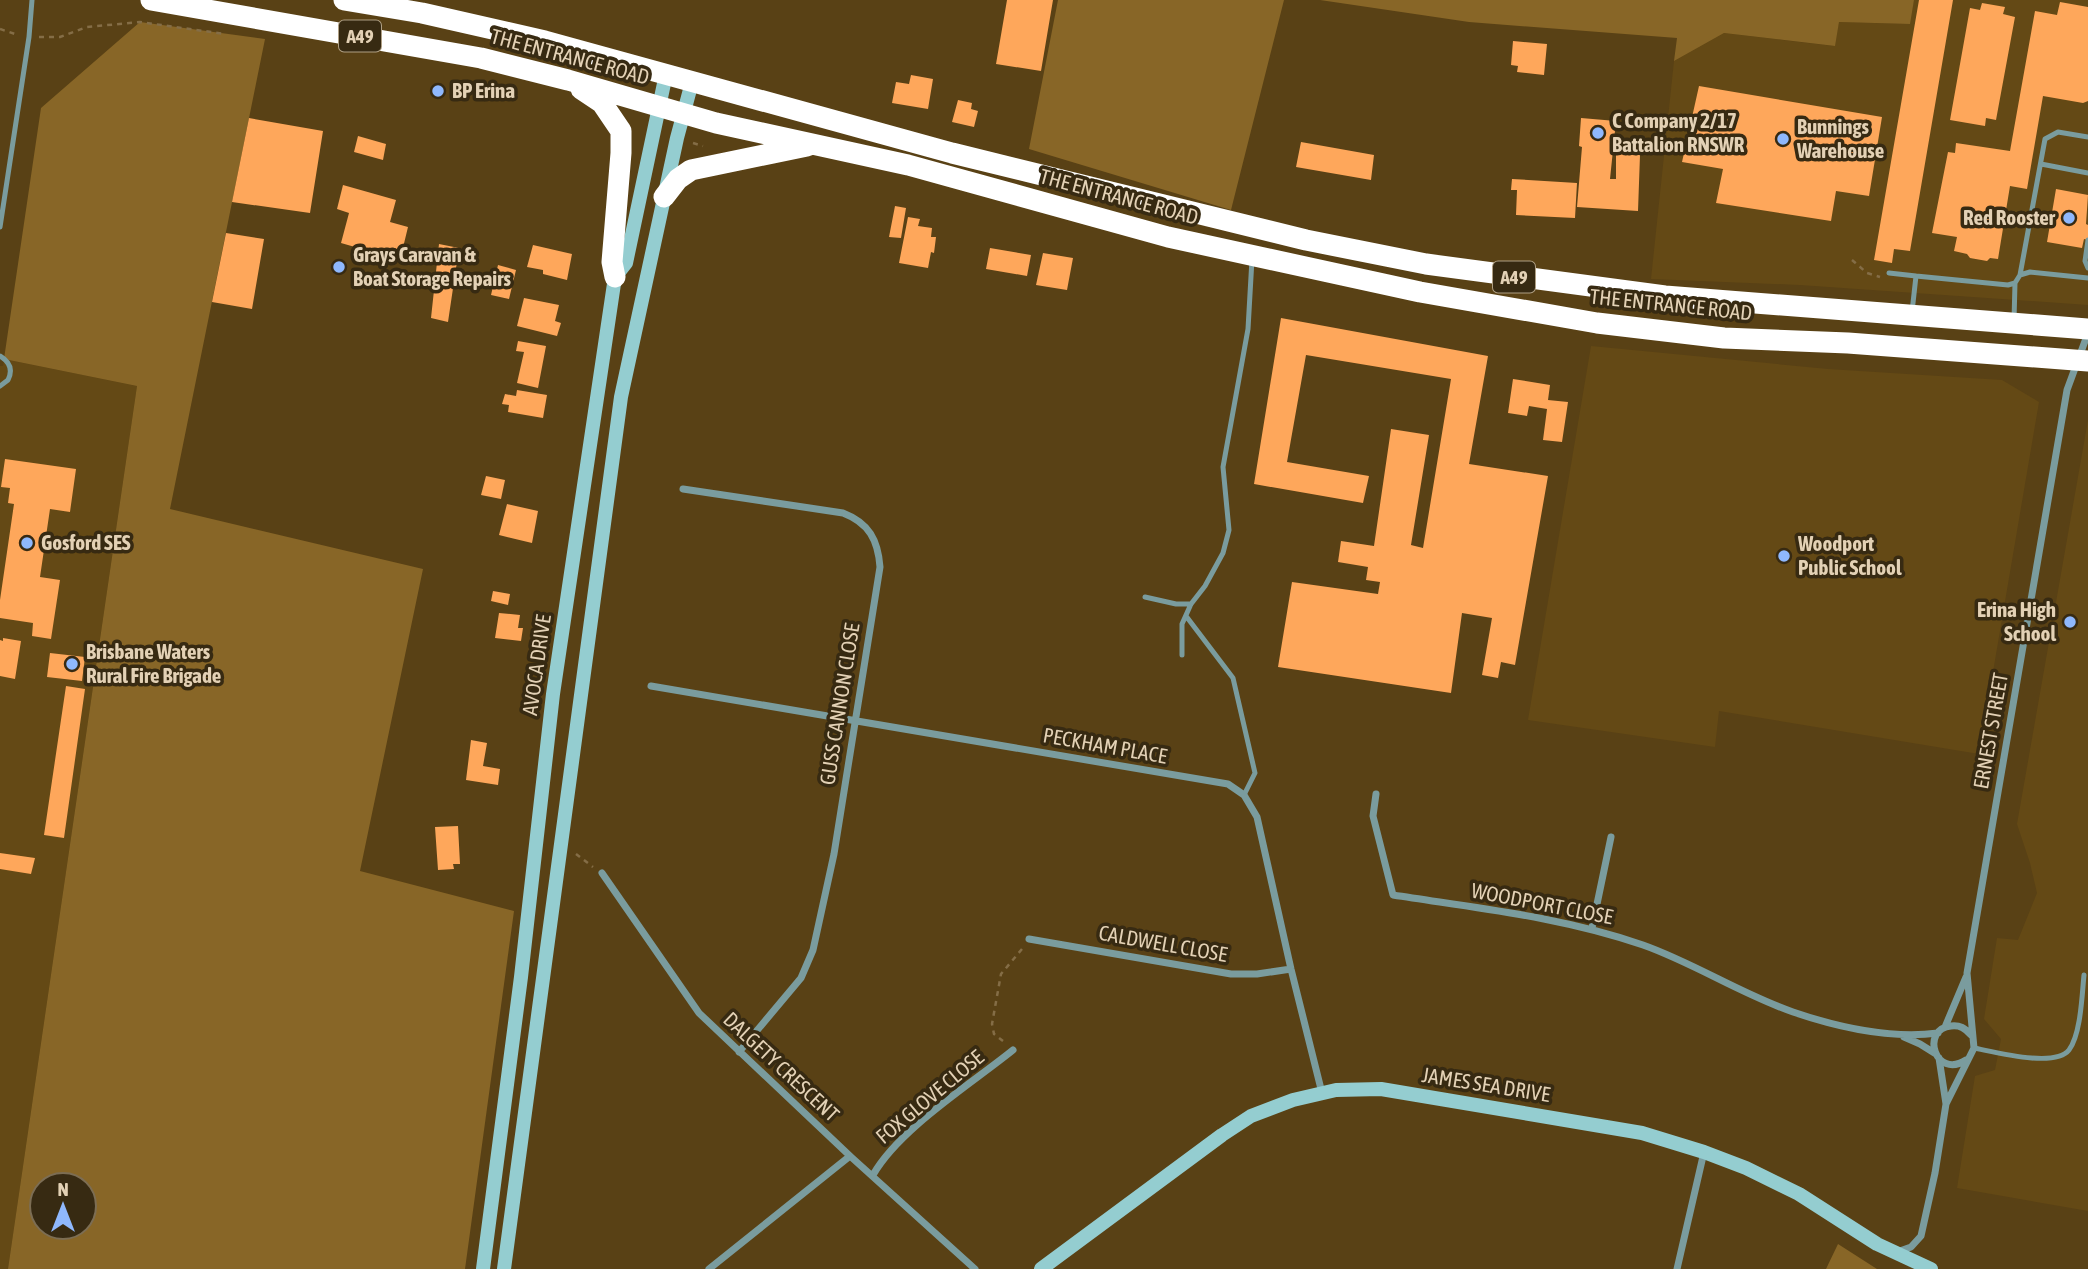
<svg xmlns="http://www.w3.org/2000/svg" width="2088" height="1269" viewBox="0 0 2088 1269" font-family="'Asap Condensed',sans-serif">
	<rect width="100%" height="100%" fill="#594115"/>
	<path fill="#644915" d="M1914,0H2088V305L1800,285L1651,279L1674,61L1724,33L1834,46L1839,22L1909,24Z
		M1591,346L1828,369L2002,380L2039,402L1979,754L1719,711L1715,747L1528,720Z
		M4,359L137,386L8,1269H0V366H3Z
		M2088,420V1211L1957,1188L1975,1076L1995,1070L2001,1039L1984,1019L1997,938L2018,940L2037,893L2030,863L2017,824Z"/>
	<path fill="#886627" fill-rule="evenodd" d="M1058,0H1284L1231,210L1029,149Z
		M1320,0H1914L1910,24L1839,22L1835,46L1724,33L1674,61L1677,38L1469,22Z
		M140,22L265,39L170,509L423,569L360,871L514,911L465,1269H8L137,386L4,359L41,108ZM42,1185H84V1227H42Z
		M1838,1244L1877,1269H1826Z"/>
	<path fill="#fea75b" d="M1007,0H1053L1041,71L996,64Z
		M1919,0H1953L1910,251L1894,249L1892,263L1874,260Z
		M2060,2L2088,7V101L2083,103L2043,96L2027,189L2010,186L1998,259L1990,258L1987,261L1970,258L1967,254L1954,251L1957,237L1932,233L1948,152L1955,153L1956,143L2010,151L2035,11L2057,15Z
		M1982,3L2005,7L2003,14L2015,17L1996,120L1986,118L1985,126L1950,120L1970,8L1980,10Z
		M1513,41L1547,44L1544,75L1517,72L1518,66L1511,65Z
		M911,75L933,79L928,109L892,103L896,82L909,84Z
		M1699,86L1882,117L1869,196L1836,191L1831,221L1716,203L1723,169L1682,162Z
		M958,100L972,103L971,109L978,111L974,127L952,122Z
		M249,118L323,131L310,213L232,202Z
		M1581,118L1616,121L1610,179H1616V153L1640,155L1638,211L1577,207L1582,147L1579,146Z
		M358,136L386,144L383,160L354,152Z
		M1301,142L1374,155L1371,180L1296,167Z
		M1512,179L1577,183L1575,218L1516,215L1517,190H1511Z
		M343,185L396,200L390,222L408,227L400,260L341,243L349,213L337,209Z
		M2056,189L2088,195L2086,224L2088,225V240L2084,239L2082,248L2047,242Z
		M895,206L906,208L901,238L889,237Z
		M908,217L920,219L918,226L932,228L931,237H936L934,253L931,252L928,268L899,263Z
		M226,233L264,239L252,309L212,302Z
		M439,244L459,248L448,322L431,318Z
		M533,245L572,254L567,280L543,274V270L527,267Z
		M990,248L1031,255L1027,276L986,269Z
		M1043,253L1073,258L1067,290L1036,285Z
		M498,265L516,270L509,299L491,295Z
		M524,298L559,305L555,321L561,323L557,336L517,326Z
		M1281,318L1488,356L1469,464L1548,476L1515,665L1501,662L1498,678L1482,675L1492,618L1462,613L1451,693L1278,667L1292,582L1378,594L1380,582L1366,580L1368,567L1338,562L1341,541L1374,546L1391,429L1429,435L1411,545L1423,548L1451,379L1306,355L1287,462L1369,476L1363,503L1254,484Z
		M518,341L546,346L538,388L517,383L524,352L516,351Z
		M1513,379L1550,385L1548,400L1568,402L1562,442L1543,440L1547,409L1529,406L1527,416L1508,413Z
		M517,390L547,395L543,418L508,412L509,405L502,404L505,394L516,396Z
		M5,459L76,469L70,512L50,509L40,577L60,580L51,639L32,636L33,623L0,618V600L14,504L8,503L10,488L1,487Z
		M486,476L505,480L501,499L481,495Z
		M507,504L538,511L532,543L499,535Z
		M493,591L510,594L508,605L491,601Z
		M499,613L520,615L518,628H523L521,641L495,638Z
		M3,638L21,641L15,679L0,676V640L3,641Z
		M50,653L85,657L82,681L47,677Z
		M66,686L85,689L64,838L44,835Z
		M471,740L487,743L483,766L500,769L498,785L466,780Z
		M458,826L460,864H453L454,869L438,870L435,827Z
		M0,853L35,858L31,874L0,869Z"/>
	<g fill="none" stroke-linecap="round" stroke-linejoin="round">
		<path stroke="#846d46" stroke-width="2.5" stroke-dasharray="5 5" stroke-linecap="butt" d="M0,29L18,35
			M39,37H60L87,27L140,22L225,34
			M693,143L703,146
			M1852,260L1867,273L1880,277
			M576,854L593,867
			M1003,1041L994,1034L992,1024L1001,974L1022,949"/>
		<path stroke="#7a9c9e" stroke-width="5" d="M2041,164L2088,173
			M0,227L29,37L32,0
			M2088,240L2085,261L2088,268
			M1889,273L1916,276
			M2020,275L2045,139L2058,132L2088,137
			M1912,312L1916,276L2008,285L2015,283L2020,275L2030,272L2088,278
			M2014,320L2015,283
			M0,356C10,362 13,370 8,380L0,386
			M1145,597L1176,604H1191
			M1186,616L1233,678L1255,773L1244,795
			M1182,655V624L1191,604L1205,586L1223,553L1229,530L1223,467L1248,329L1252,259
			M1974,1048C1995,1052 2055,1068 2069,1050C2081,1034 2082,994 2084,975"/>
		<path stroke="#7a9c9e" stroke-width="7" d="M683,489L843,513C869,523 878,540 880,567L834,854L813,950L801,978L739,1052
			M651,686L1228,784L1244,795L1257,817L1291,969L1322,1093
			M1376,794L1373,816L1393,895C1476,908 1563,917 1643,945C1694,963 1741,994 1793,1012C1837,1027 1891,1039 1938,1033
			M602,873L699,1013L850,1156L975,1269
			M1592,928L1611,837
			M1029,939L1231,974H1257L1291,969
			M1945,1027L1966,977
			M1904,1037L1920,1044L1936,1054
			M1939,1058L1946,1104
			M1966,1060C1935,1080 1920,1029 1951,1026C1960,1025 1965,1028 1971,1035
			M873,1175C899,1129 971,1084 1013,1050
			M1897,1252L1911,1247L1921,1236L1935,1173L1946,1104L1974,1048L1967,973L2067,390L2088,333
			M709,1269L850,1156
			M1677,1269L1704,1152"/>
		<path stroke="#94cdd0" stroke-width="14" d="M483,1269L521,977L553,694L615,277L626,263L666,74
			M504,1269L621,397L677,138L692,82
			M1041,1269L1222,1135L1251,1116L1293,1100L1336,1090L1381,1089L1642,1133L1704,1152L1746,1168L1799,1194L1877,1244L1931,1269"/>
		<path stroke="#fff" stroke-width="21" d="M151,0L481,58L568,80L716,123L908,165L1168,237L1420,292L1597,323L1724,338L1848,343L2088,361
			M344,0L422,13L545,41L952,153L1306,240L1426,264L1665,296L2088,329
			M581,89L602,103L621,131V153L612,262L615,277
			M664,197L678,179L691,170L807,146"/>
	</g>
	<g fill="#8fb8fd" stroke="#372a12" stroke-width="2.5">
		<circle cx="438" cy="91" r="7"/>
		<circle cx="1598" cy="133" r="7"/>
		<circle cx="1783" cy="139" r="7"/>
		<circle cx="2069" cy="218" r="7"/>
		<circle cx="339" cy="267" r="7"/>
		<circle cx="27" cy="543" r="7"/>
		<circle cx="1784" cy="556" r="7"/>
		<circle cx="2070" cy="622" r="7"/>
		<circle cx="72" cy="664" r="7"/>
	</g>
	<g text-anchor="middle" stroke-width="7" stroke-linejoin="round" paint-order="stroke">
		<g fill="#372a12" stroke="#af9f84" stroke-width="2">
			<rect x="339" y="20.5" width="42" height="31" rx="5"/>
			<rect x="1493" y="261.5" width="42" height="31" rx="5"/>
		</g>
		<g font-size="19" font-weight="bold" fill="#e3d1b5">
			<text x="360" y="43">A49</text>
			<text x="1514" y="284">A49</text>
		</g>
		<g font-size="21" fill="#e3d1b5" stroke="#372a12">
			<text transform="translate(570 57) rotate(15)" y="7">THE ENTRANCE ROAD</text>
			<text transform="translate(1119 197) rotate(15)" y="7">THE ENTRANCE ROAD</text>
			<text transform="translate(1671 305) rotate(6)" y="7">THE ENTRANCE ROAD</text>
			<text transform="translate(537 665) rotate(-82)" y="7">AVOCA DRIVE</text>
			<text transform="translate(840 704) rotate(-81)" y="7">GUSS CANNON CLOSE</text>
			<text transform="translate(1991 731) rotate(-80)" y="7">ERNEST STREET</text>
			<text transform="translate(1105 746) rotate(10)" y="7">PECKHAM PLACE</text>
			<text transform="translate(1542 904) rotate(11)" y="7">WOODPORT CLOSE</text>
			<text transform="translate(1163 944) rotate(10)" y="7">CALDWELL CLOSE</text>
			<text transform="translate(781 1067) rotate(43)" y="7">DALGETY CRESCENT</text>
			<text transform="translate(1486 1085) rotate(9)" y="7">JAMES SEA DRIVE</text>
			<text transform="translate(930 1097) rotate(-40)" y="7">FOX GLOVE CLOSE</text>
		</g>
		<g font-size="21" font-weight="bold" fill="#e3d1b5" stroke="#372a12" text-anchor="start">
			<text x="452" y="98">BP Erina</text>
			<text x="1612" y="128">C Company 2/17<tspan x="1612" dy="24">Battalion RNSWR</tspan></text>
			<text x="1797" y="134">Bunnings<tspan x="1797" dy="24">Warehouse</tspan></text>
			<text x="2055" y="225" text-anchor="end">Red Rooster</text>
			<text x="353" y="262">Grays Caravan &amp;<tspan x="353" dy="24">Boat Storage Repairs</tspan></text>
			<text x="41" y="550">Gosford SES</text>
			<text x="1798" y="551">Woodport<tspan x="1798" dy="24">Public School</tspan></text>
			<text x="2056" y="617" text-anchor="end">Erina High<tspan x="2056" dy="24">School</tspan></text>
			<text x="86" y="659">Brisbane Waters<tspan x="86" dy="24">Rural Fire Brigade</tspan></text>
		</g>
	</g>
	<g transform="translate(63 1206)"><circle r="33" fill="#372a12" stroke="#7c6d53" stroke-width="2"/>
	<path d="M0-5L12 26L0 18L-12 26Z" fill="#8fb8fd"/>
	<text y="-10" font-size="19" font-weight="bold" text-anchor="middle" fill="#e3d1b5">N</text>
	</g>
</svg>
